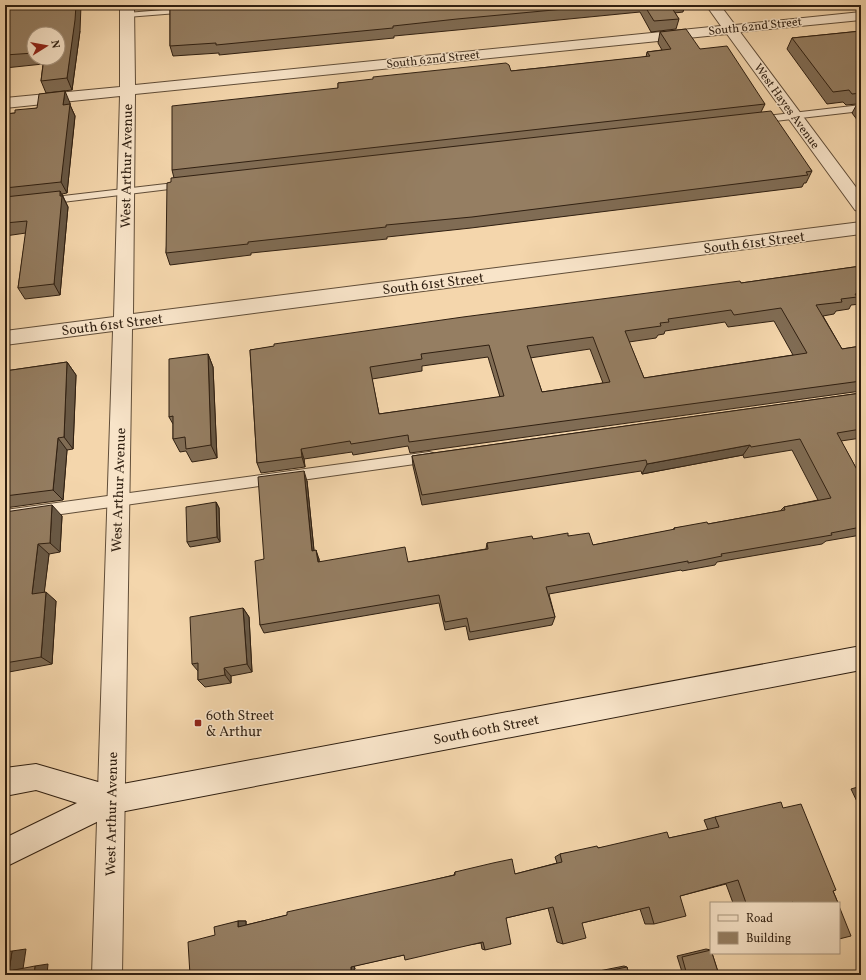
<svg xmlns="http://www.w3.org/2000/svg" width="866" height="980" viewBox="0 0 866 980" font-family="Vollkorn,serif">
	<rect width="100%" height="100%" fill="#f4d6ac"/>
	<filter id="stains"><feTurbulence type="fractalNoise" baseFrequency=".005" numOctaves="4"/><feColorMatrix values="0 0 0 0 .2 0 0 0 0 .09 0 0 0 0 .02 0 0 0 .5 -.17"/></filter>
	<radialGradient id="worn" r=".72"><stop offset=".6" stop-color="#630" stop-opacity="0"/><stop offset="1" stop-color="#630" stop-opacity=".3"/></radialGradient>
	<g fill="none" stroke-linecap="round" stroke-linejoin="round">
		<defs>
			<path id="lane" d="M187,8L191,10L190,12L127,17L123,15L127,13Z
				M861,105V111L757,123L752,120L757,117Z
				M183,182L186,183L188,185L186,187L46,204L41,201L46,198Z
				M429,452L433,453L435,457L433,461L429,462L5,522V510Z"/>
			<path id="street" d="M120,5H134L135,85L721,26L706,5H720L735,25L861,12V20L740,32L861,194V212L855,210L727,34L135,94L133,314L861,222V234L132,329L122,975H92L113,331L5,345V331L114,317L120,96L5,108V98L120,87Z"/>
			<path id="secondary" d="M861,646V670L115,813L5,867V838L77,803L36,790L5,796V768L36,764L112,786Z"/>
		</defs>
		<use href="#lane" stroke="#604d38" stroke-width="2"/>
		<use href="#street" stroke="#604d38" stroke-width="2"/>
		<use href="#secondary" stroke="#2f1f11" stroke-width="2"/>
		<use href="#lane" fill="#f8e4c9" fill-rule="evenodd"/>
		<use href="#street" fill="#f8e4c9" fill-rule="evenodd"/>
		<use href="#secondary" fill="#f8e4c9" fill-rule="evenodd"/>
	</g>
	<path fill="#806c54" stroke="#2f1f11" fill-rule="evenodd" d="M5,5L80,31L72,90L46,93L41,81L43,64L5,68ZM34,34L58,58H34Z
		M170,5H685L683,12L675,13L679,19L676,29L651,32L640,12L457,30L394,36V38L219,55V53L173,56L170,46Z
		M861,31V125L852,113L857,104L846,105L843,102L827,104L787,49L792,38Z
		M660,32L700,49L765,104L761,112L812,171L806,183H804L802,187L471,228L387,237V239L251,253V255L170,265L166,253L171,182L174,178L172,170L338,88V83L511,71L540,68L646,57L647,52L662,50L658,43Z
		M70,103V105L75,116L67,193L62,194L68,207L60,295L25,299L18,288L26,233L5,236V114L15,113L37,108Z
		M861,266V304L851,305L849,309L836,311L834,314L823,316L842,349L861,346V391L410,453L408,446L353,455L352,452L304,459L305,467L261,473L257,463L250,350L741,283ZM774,321L793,355L644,378L629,342L656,338L658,335L664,334L665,331L725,322L728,327ZM590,349L603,383L542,392L530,358ZM488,357L500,397L379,414L372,379L422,371V366Z
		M208,354L213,367L217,458L192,462L186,451L180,452L173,439V424L169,417Z
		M67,362L76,375L73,449L67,450L63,500L5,508V371Z
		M861,393V438L841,441L861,477V535L826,541L822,544L717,562L715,565L682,571L681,570L549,594L555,617L552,625L469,640L466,626L445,630L439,603L264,633L260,625L264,559L307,481L314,551L319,559V562H408L486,549L487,543L568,536L593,545L673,530L674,528L708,524L780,511L784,507L818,500L792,450L744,458L743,455L642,474L641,471L422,505L413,466L412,456Z
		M216,502L219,508L220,542L190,547L187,542Z
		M5,512L62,516L60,552L49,554L44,592L56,601L52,664L9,672L5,669V584L8,559H5Z
		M243,608L249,617L252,672L231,676V683L205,687L198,680V671L192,664Z
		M861,786V810L851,789Z
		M783,808L833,891L838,903H733L726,884L680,896L654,924H645L640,909L582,923L563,944L557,942L548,908L506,918L485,950L482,949L481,943L404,955L354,966L355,969L351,972L326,973L215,935L238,921H246V925L454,875L455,872L515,874L557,863L555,857L560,854L598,848L669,838L708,830L704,820L715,817Z
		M706,949L711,950L719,975H683L677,956Z
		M624,966L627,967L629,975H599V971Z"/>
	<path fill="#685845" stroke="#2f1f11" d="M76,5H81L80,31L72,90L67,78Z
		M65,91L70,103V105L75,116L67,193L61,182L63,105Z
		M60,191L68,207L60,295L54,284Z
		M208,354L213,367L217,458L211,445Z
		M67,362L76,375L73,449L64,437Z
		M58,438L67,450L63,500L53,490Z
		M750,445L743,455L642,474L647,464Z
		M301,449L304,459L305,467L302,457Z
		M304,471L307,481L315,560L312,551Z
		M216,502L219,508L220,542L217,537Z
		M52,505L62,516L60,552L50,543Z
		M38,544L49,554L43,603L32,594Z
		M316,550L319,559L320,571L318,562Z
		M46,592L56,601L52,664L41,657Z
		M243,608L249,617L252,672L247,664Z
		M224,668L231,676V683L225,675Z
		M238,921H246V927H238Z
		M26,949L23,969L9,971L12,951Z
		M48,964L47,975H34L35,966Z
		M354,965L355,969L351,972V967Z"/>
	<path fill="#957e62" stroke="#2f1f11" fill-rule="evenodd" d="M5,5H76L75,20L67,78L41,81L44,58H58V34H34V53L5,55Z
		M170,5H607L457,19L393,26V28L216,45V43L170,46Z
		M644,5H670L679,19L654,21Z
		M686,29L700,49L727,46L765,104L172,170V106L338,88V83L373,79V77L506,63L509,65L511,71L540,68L650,56L647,52L671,49L660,32Z
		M861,31V93L852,94L849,90L833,92L792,38Z
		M65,91L63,105L70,104L61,182L5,188V114L15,113V110L37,108L39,94Z
		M771,111L812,171L806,172L808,175L472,217L386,225V227L248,242V244L166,253L167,183L171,182V178Z
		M60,191V196H62L54,284L18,288L27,221L5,223V197Z
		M861,266V293L855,294L857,297L841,299L842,302L816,305L842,349L861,346V381L409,442L408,435L351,444L350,441L301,449L302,457L257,463L250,350L274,346V344L463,317L740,281L741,283ZM781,308L807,353L644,378L625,331L661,326L660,323L669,322L668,319L731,310L734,315ZM593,337L610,382L542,392L527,346ZM489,345L504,396L379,414L370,367L422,359L421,354Z
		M208,354L211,445L186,449L185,437L173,439V416L169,417V359Z
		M67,362L64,437L58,438L53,490L5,496V371Z
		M861,393V429L837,433L861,477V527L831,533L832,535L721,554L722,556L688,563V561L546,587L555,617L470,632L467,618L445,622L439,595L260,625L255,561L264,559L258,477L304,471L312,551L316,550L318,562L405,547L408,562L488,549L487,543L532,536L533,539L568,533V536L589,533L593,545L675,529L674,528L707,522L708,524L785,510L784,507L831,498L800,439L751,447L750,445L647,464L646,460L422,495L412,456Z
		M216,502L217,537L187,542L186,507Z
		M52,505L50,543L38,544L32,594L46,592L41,657L5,663V584L9,547L5,548V512Z
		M243,608L247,664L224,668L225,675L198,680V663L192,664L190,617Z
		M781,802L783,808L801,804L836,890L833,891L838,903H793V902L790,903H746L738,880L680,896L686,916L654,924L649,907L582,923L586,938L563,944L553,907L506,918L511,944L485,950L483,942L405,960L404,955L351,967V972L339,975H326V973L316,975H190L188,942L215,935L214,927L238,921V927L287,915V912L455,875V872L493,863L512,859L515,874L562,862L560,854L597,846L598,848L667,832L669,838L719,827L715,817Z
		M839,906L851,936L839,939Z
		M711,950V953H712L719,975H687L682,957Z
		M12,951L9,971L35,966L34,975H5V952Z
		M627,967L629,975H602V972Z"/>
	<rect fill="#8f2418" stroke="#f8e4c9" stroke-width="1.5" x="194" y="719" width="8" height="8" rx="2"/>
	<g text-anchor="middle" stroke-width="3" stroke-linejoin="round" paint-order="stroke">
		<g font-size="12" fill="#2f1f11" stroke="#f8e4c9">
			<text transform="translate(755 26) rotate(-6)" y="4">South 62nd Street</text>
			<text transform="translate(433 59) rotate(-6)" y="4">South 62nd Street</text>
			<text transform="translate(787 106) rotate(54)" y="4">West Hayes Avenue</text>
		</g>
		<g font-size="14" fill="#2f1f11" stroke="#f8e4c9">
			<text transform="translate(126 166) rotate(-89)" y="5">West Arthur Avenue</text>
			<text transform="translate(754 242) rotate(-7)" y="5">South 61st Street</text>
			<text transform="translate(433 283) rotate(-7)" y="5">South 61st Street</text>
			<text transform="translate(112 324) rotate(-7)" y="5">South 61st Street</text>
			<text transform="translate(118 490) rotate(-88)" y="5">West Arthur Avenue</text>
			<text transform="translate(486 729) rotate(-11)" y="5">South 60th Street</text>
			<text transform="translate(111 814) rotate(-89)" y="5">West Arthur Avenue</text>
		</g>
		<g font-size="14" fill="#2f1f11" stroke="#f8e4c9" text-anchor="start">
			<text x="206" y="720">60th Street<tspan x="206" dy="16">&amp; Arthur</tspan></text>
		</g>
	</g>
	<rect width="866" height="980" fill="none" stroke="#f4d6ac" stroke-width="20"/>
	<rect x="6" y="6" width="854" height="968" fill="none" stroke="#2f1f11" stroke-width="2"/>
	<rect x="10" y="10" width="846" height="960" fill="none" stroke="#2f1f11"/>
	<rect x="710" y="902" width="130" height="52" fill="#f8e4c9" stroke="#a8957f"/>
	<rect x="718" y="915" width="20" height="6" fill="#f8e4c9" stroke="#a8957f"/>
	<text x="746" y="922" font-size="12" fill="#2f1f11">Road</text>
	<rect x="718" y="932" width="20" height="12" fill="#957e62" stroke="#a8957f"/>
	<text x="746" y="942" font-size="12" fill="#2f1f11">Building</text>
	<g transform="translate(46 46) rotate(79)"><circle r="19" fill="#f8e4c9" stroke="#a8957f"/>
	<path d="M0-3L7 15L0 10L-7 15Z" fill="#8f2418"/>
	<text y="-6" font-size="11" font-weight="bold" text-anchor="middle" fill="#2f1f11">N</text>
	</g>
	<rect width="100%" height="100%" filter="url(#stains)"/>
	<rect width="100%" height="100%" fill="url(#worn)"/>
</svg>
